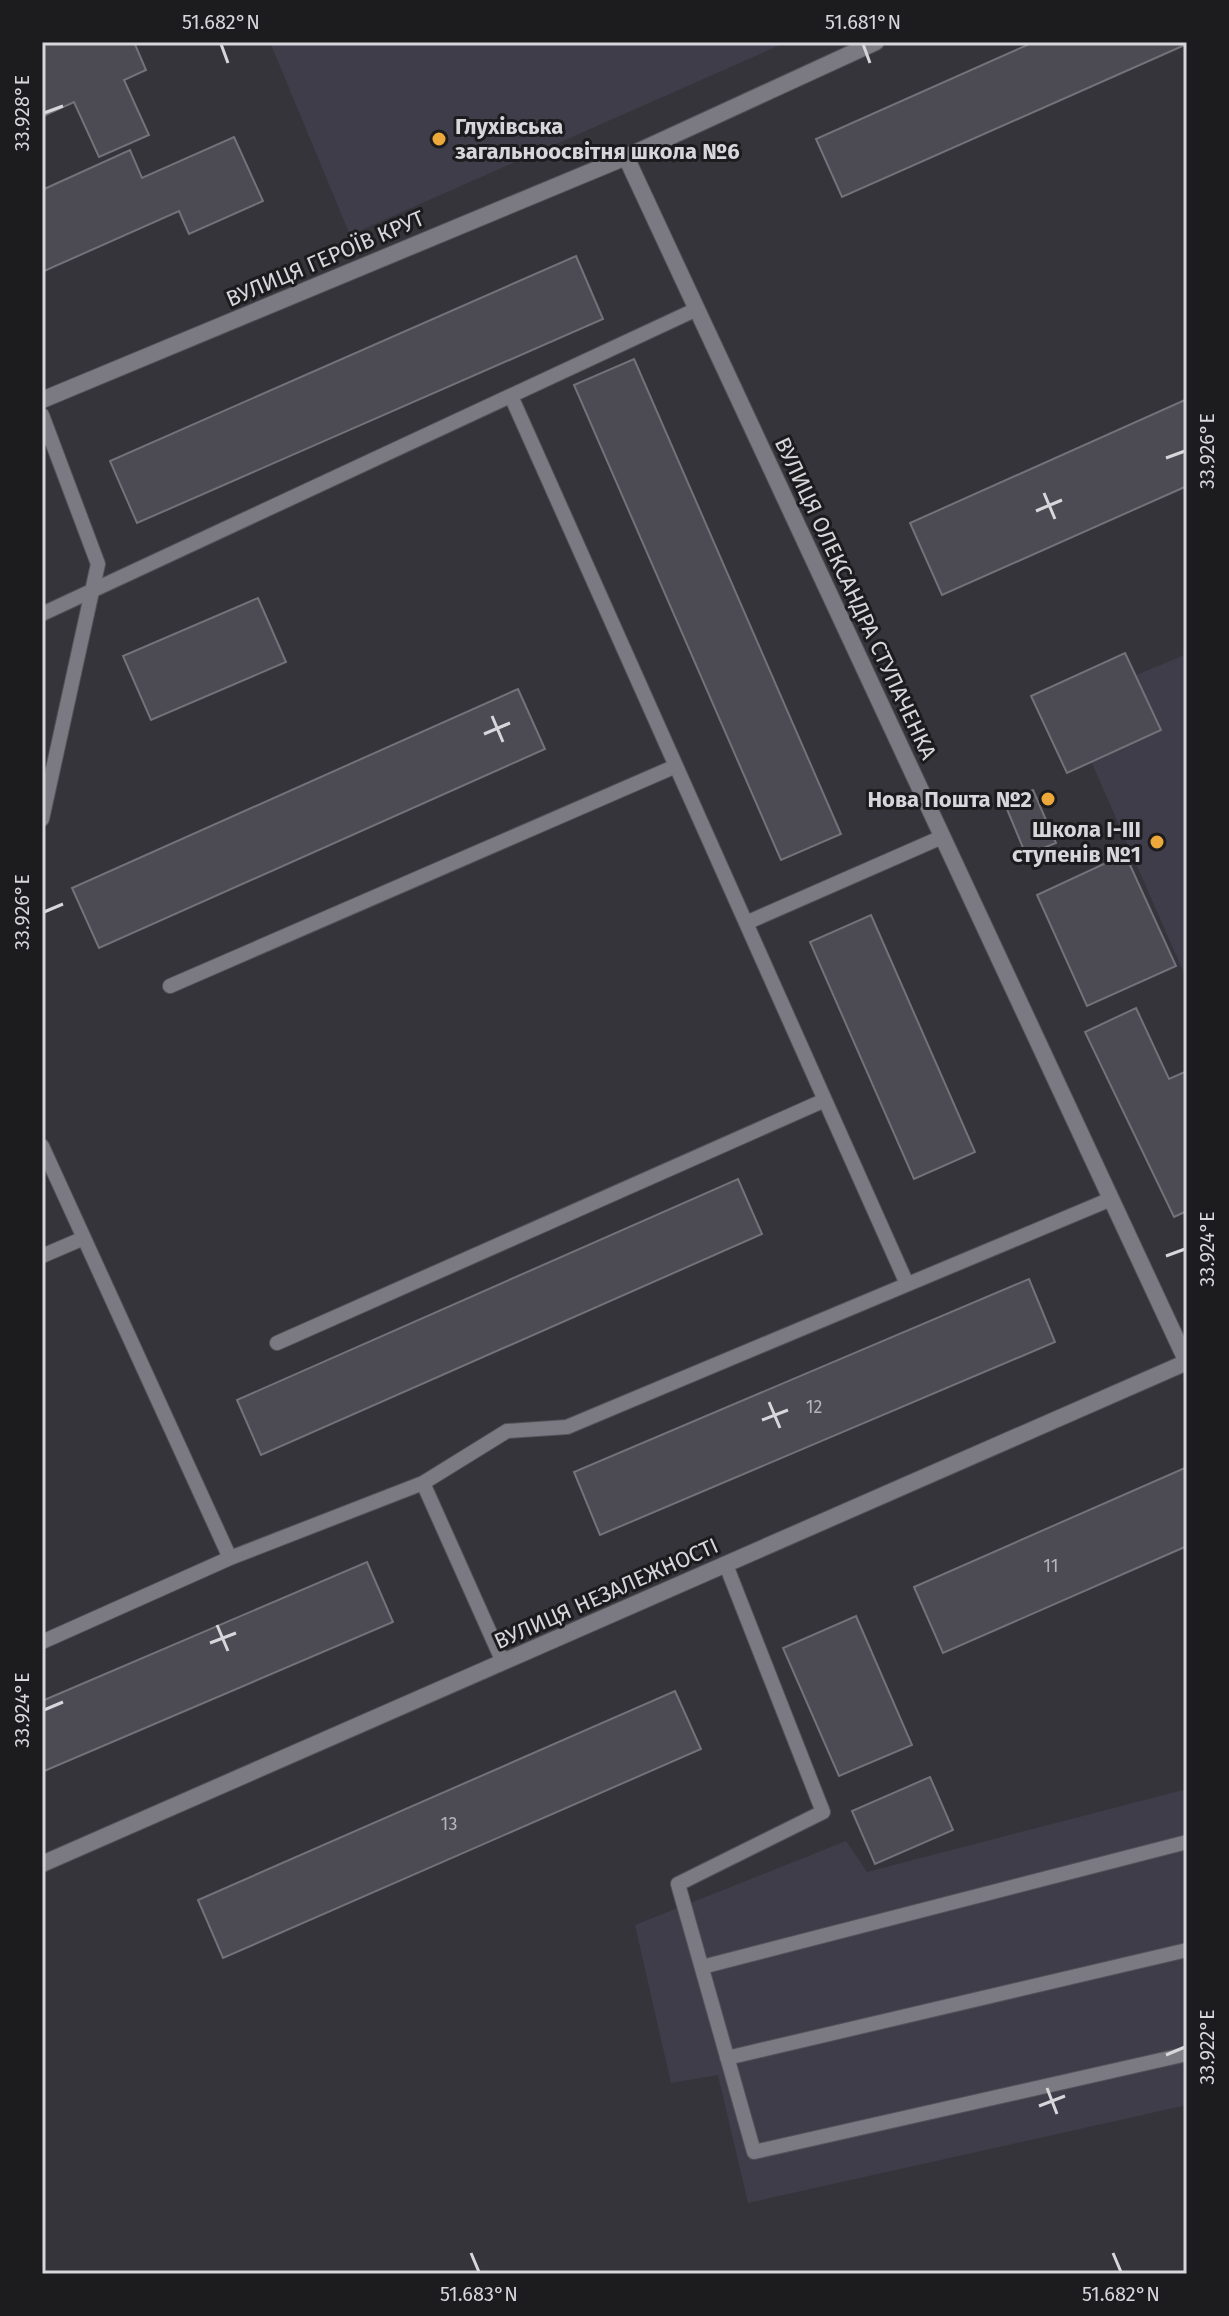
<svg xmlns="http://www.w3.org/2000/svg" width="1229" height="2316" viewBox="0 0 1229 2316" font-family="'Fira Sans',sans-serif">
	<rect width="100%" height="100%" fill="#35343b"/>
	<path fill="#3f3d4a" d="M270,42H787L350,235Z
		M1187,654V980L1066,704Z
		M1187,1789V2105L748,2203L718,2075L671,2083L635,1925L846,1841L867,1872Z"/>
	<path fill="#4c4b53" stroke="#73727a" stroke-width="2" d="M42,42H134L146,70L124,80L149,135L99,157L74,102L46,115L42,106Z
		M1034,42L1187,44L842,197L816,139Z
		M234,137L263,201L189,234L179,211L42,272V190L130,150L142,178Z
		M576,256L603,319L137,523L110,461Z
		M634,359L841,834L781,860L574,385Z
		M1187,399V486L942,595L910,523Z
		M258,598L286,662L151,720L123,656Z
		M1125,653L1161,730L1067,773L1031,696Z
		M518,689L545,749L99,948L72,888Z
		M1033,790L1056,843L1026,855L1004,802Z
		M1125,854L1176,966L1087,1006L1037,895Z
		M871,915L975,1152L914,1179L810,942Z
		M1136,1008L1169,1079L1187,1071V1211L1174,1217L1085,1032Z
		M738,1179L762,1234L261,1455L237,1400Z
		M1029,1279L1055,1342L600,1535L574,1472Z
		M1187,1467V1546L943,1653L914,1587Z
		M367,1562L393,1622L42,1772V1701Z
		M856,1616L912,1745L839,1776L783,1648Z
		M675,1691L701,1749L223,1958L198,1900Z
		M930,1777L953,1830L875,1864L852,1811Z"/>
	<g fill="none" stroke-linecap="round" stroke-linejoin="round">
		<defs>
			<path id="lane" d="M511,396L907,1284
				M42,415L98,564L42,819
				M42,614L697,309
				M746,923L942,837
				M170,986L676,766
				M42,1146L230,1558L423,1483L503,1662
				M42,1256L84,1238
				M277,1343L825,1100
				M423,1483L507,1431L567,1427L1111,1199
				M726,1565L823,1812L678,1884L754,2152L1187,2054
				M42,1642L230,1558
				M702,1967L1187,1842
				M727,2058L1187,1950"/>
			<path id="street" d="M626,157L1187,1362
				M42,400L626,157L876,42
				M42,1864L1187,1362"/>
		</defs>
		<use href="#lane" stroke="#54535a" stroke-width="16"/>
		<use href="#street" stroke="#54535a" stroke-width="18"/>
		<use href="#lane" stroke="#7b7a82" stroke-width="14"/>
		<use href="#street" stroke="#7b7a82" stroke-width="16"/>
	</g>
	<path fill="none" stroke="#d7d6db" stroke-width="3" d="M221,44L228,63M863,44L870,63M44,113L63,106M1166,458L1185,451M1044,493L1055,519M1036,511L1062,500M492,716L503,742M484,734L510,723M44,912L63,904M1166,1256L1185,1249M769,1402L780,1428M762,1420L788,1410M217,1625L228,1651M210,1643L236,1633M44,1710L63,1702M1166,2055L1185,2047M1047,2088L1057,2114M1039,2106L1065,2096M471,2253L479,2272M1113,2253L1121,2272"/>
	<g fill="#eda83b" stroke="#1c1c1f" stroke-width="3">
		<circle cx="439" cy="139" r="8"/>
		<circle cx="1048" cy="799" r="8"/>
		<circle cx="1157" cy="842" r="8"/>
	</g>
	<g text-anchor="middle" stroke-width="6" stroke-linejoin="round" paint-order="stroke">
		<g font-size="18" fill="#b4b3b9">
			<text x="814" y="1413">12</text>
			<text x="1051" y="1572">11</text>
			<text x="449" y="1830">13</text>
		</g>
		<g font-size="22" font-weight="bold" fill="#d7d6db" stroke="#1c1c1f" text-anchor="end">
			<text x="455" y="134" text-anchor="start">Глухівська<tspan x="455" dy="25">загальноосвітня школа №6</tspan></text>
			<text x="1032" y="807">Нова Пошта №2</text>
			<text x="1141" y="837">Школа І-ІІІ<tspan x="1141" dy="25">ступенів №1</tspan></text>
		</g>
		<g font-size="22" fill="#d7d6db" stroke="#1c1c1f">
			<text transform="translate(325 258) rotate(-23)" y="8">ВУЛИЦЯ ГЕРОЇВ КРУТ</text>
			<text transform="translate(856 598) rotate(65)" y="8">ВУЛИЦЯ ОЛЕКСАНДРА СТУПАЧЕНКА</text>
			<text transform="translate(606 1593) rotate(-24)" y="8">ВУЛИЦЯ НЕЗАЛЕЖНОСТІ</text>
		</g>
	</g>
	<rect width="1229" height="2316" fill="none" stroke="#1c1c1f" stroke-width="88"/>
	<rect x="44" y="44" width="1141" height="2228" fill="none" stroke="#d7d6db" stroke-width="3"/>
	<g font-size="20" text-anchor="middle" fill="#d7d6db">
		<text x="221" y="29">51.682°N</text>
		<text x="863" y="29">51.681°N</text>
		<text transform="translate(22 113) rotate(-90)" y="7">33.928°E</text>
		<text transform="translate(1207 451) rotate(-90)" y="7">33.926°E</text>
		<text transform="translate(22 912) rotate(-90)" y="7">33.926°E</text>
		<text transform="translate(1207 1249) rotate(-90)" y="7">33.924°E</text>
		<text transform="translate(22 1710) rotate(-90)" y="7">33.924°E</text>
		<text transform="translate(1207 2047) rotate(-90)" y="7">33.922°E</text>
		<text x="479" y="2301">51.683°N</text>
		<text x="1121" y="2301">51.682°N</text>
	</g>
</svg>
